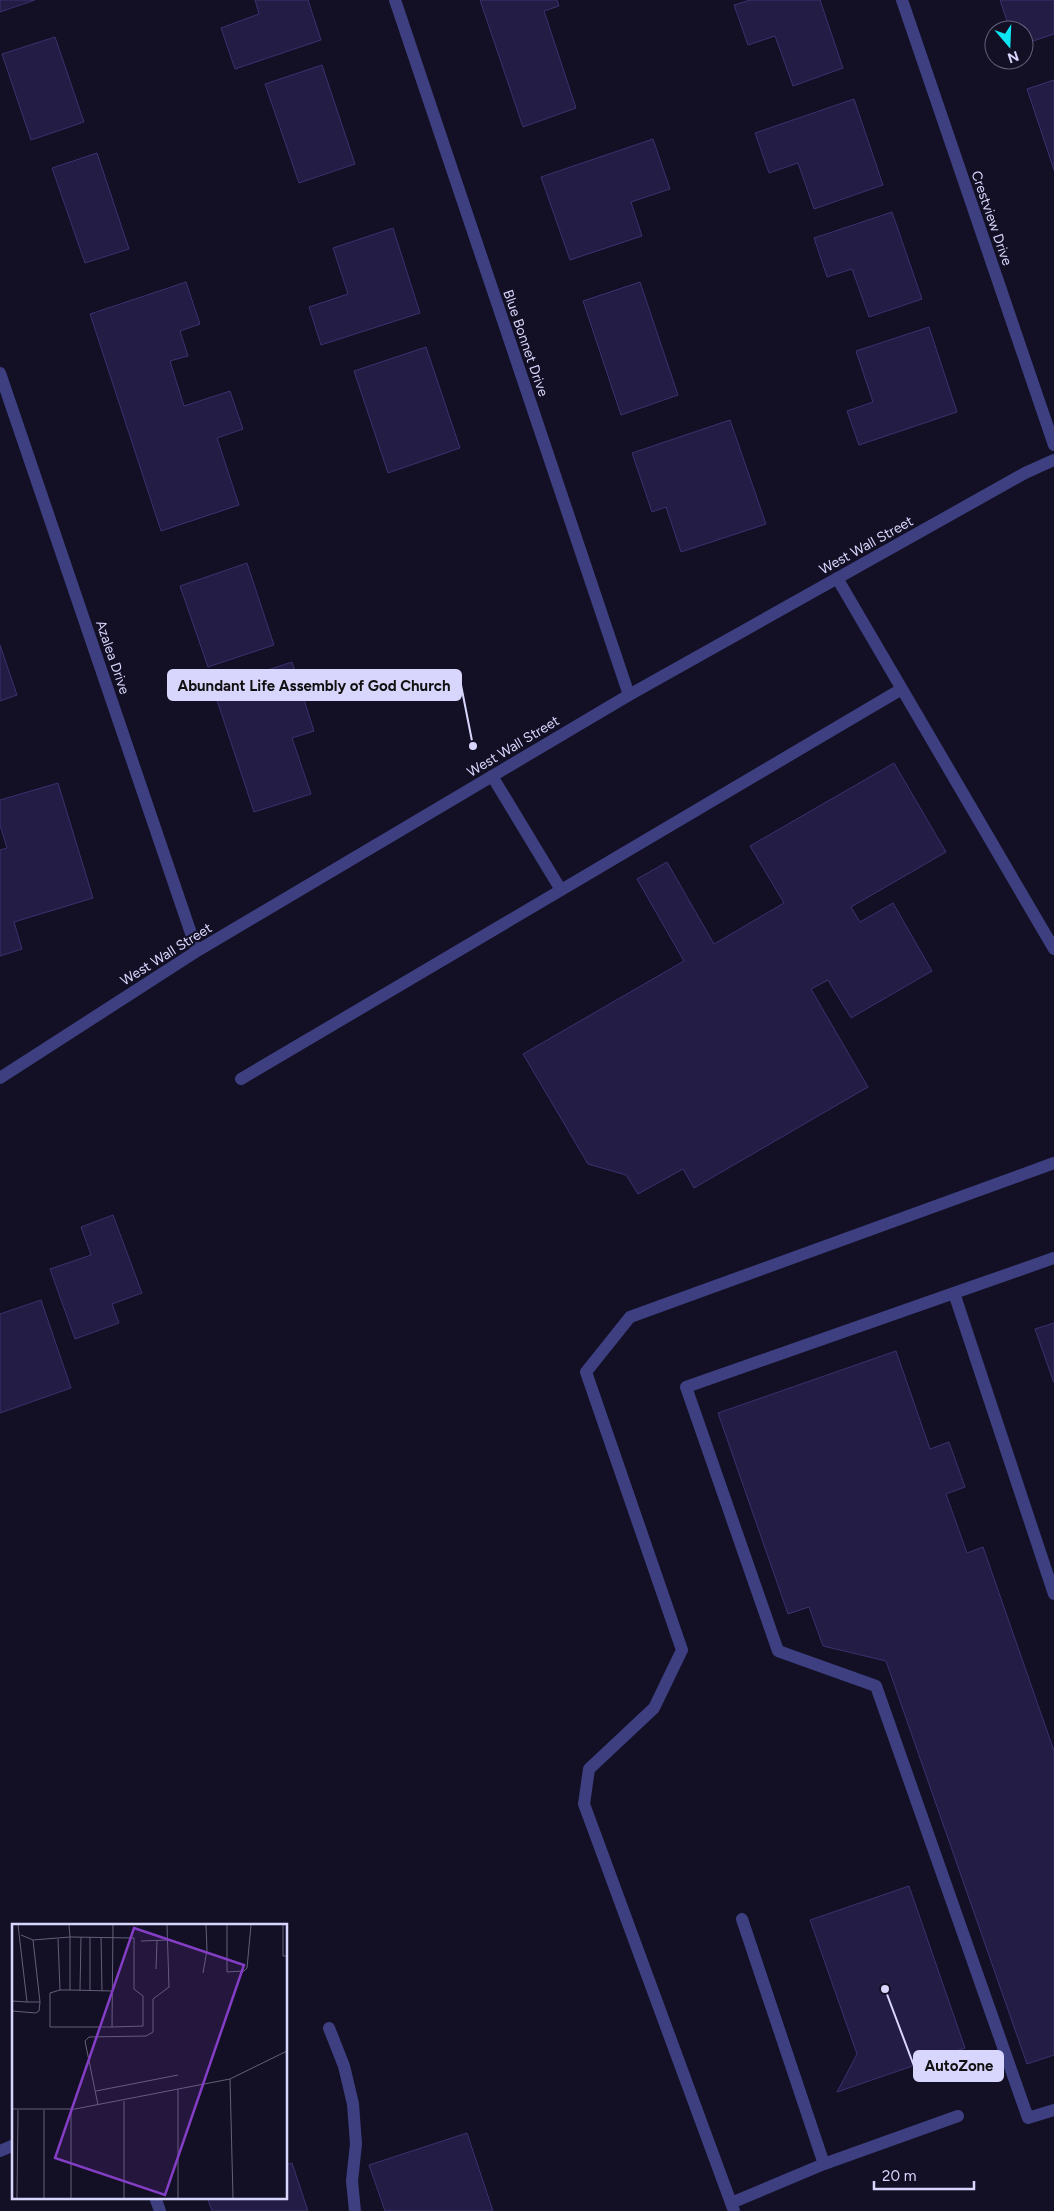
<svg xmlns="http://www.w3.org/2000/svg" width="1054" height="2211" viewBox="0 0 1054 2211" font-family="Figtree,sans-serif">
	<rect width="100%" height="100%" fill="#131025"/>
	<path fill="#231d45" stroke="#3a316f" d="M0,0H35L0,12Z
		M255,0H308L321,40L235,69L221,28L259,14Z
		M480,0H557L559,6L544,11L576,108L523,127Z
		M750,0H820L843,68L793,86L775,36L748,45L734,5Z
		M1000,0H1054V34L1024,44V30H1010Z
		M55,37L84,122L31,140L2,54Z
		M322,65L355,164L299,183L265,84Z
		M1054,80V170L1027,89Z
		M854,99L883,185L814,209L798,163L769,173L755,133Z
		M653,139L670,189L631,202L642,236L570,260L541,177Z
		M97,153L129,249L85,263L52,168Z
		M892,212L922,299L869,317L852,269L827,277L814,238Z
		M393,228L420,313L321,345L309,307L348,294L333,248Z
		M186,282L200,324L180,331L188,356L170,361L184,406L230,391L243,429L217,438L239,505L161,531L90,314Z
		M640,282L678,395L621,415L583,301Z
		M929,327L957,412L859,445L847,411L873,402L856,351Z
		M426,347L460,448L388,473L354,371Z
		M730,420L766,524L681,552L666,507L652,512L632,453Z
		M247,563L274,645L208,667L180,586Z
		M0,645L17,695L0,701Z
		M292,662L314,731L292,738L311,794L254,812L213,688Z
		M894,763L946,852L851,907L860,922L893,903L932,971L851,1018L828,980L811,989L868,1087L694,1188L683,1169L638,1194L626,1175L588,1164L523,1054L684,961L637,879L667,862L714,944L784,903L750,846Z
		M58,783L93,898L14,922L22,949L0,956V850L7,848L0,825V800Z
		M113,1215L142,1293L112,1304L119,1323L75,1339L50,1269L91,1255L81,1227Z
		M41,1300L71,1388L0,1413V1314Z
		M1054,1323V1383L1035,1329Z
		M896,1351L930,1449L949,1442L965,1487L946,1494L967,1553L983,1547L1054,1751V2055L1027,2064L886,1661L823,1646L809,1607L788,1614L718,1413Z
		M909,1886L965,2048L837,2092L857,2054L810,1920Z
		M467,2133L493,2211H385L369,2165Z
		M292,2163L308,2211H212L207,2197H286V2165Z"/>
	<g fill="none" stroke-linecap="round" stroke-linejoin="round">
		<path stroke="#3e3f81" stroke-width="12" d="M395,0L629,695
			M902,0L1054,445
			M0,373L197,951
			M837,578L1054,949
			M492,776L561,890
			M0,1078L197,951L629,695L1025,473L1054,460
			M241,1079L900,690
			M1054,1258L954,1293L1054,1594
			M954,1293L686,1387L778,1651L876,1686L1028,2118L1054,2110
			M742,1919L824,2164
			M329,2028L344,2066L353,2104L356,2144L352,2181L355,2211
			M0,2151L14,2145
			M155,2197L160,2211
			M731,2203L824,2164L958,2116
			M734,2211L584,1804L589,1769L654,1708L682,1650L586,1372L630,1317L1054,1163"/>
	</g>
	<g text-anchor="middle" stroke-width="4.5" stroke-linejoin="round" paint-order="stroke">
		<g font-size="14" fill="#d9d6fd" stroke="#131025">
			<text transform="translate(992 218) rotate(71)" y="5">Crestview Drive</text>
			<text transform="translate(526 343) rotate(71)" y="5">Blue Bonnet Drive</text>
			<text transform="translate(866 545) rotate(-29)" y="5">West Wall Street</text>
			<text transform="translate(113 657) rotate(71)" y="5">Azalea Drive</text>
			<text transform="translate(513 746) rotate(-31)" y="5">West Wall Street</text>
			<text transform="translate(166 954) rotate(-32)" y="5">West Wall Street</text>
		</g>
	</g>
	<g transform="translate(12 1924)">
		<rect width="275" height="275" fill="#131025"/>
		<path fill="none" stroke="#625f7b" stroke-width="1" d="M6,1L15,78H28L21,16L9,11M215,1V48L232,47L235,44L239,1M271,1V32H275M78,13V66M89,13L90,67M46,15L48,66H58V13L122,14V65L131,72V102L100,103M21,16L58,13L57,1M129,17L156,16M144,45L145,17M191,49L195,26L194,1M48,66L38,69V103H100L101,1M58,66L100,67M68,66L69,13M0,77L15,78M0,87L24,89L27,87L28,78M218,155L221,274M84,167L166,151M86,181L73,117L77,113L134,112L141,108V75L157,63L155,1M0,185H63L218,155L275,127M5,274L6,186M32,274V186M59,274V186M112,274V177M166,274V165"/>
		<path fill="#843dc5" fill-opacity="0.15" stroke="#843dc5" stroke-width="2.5" d="M122,4L232,41L153,271L43,234Z"/>
		<rect width="275" height="275" fill="none" stroke="#d9d6fd" stroke-width="2.5"/>
	</g>
	<path fill="none" stroke="#d9d6fd" stroke-width="2" d="M473 746L461 685M885 1989L914 2066"/>
	<g fill="#d9d6fd" stroke="#131025" stroke-width="2">
		<circle cx="473" cy="746" r="5"/>
		<circle cx="885" cy="1989" r="5"/>
	</g>
	<g fill="#d9d6fd" stroke="#d9d6fd" stroke-width="2">
		<rect x="168" y="670" width="293" height="30" rx="5"/>
		<rect x="914" y="2051" width="89" height="30" rx="5"/>
	</g>
	<g font-size="15" text-anchor="middle" font-weight="bold" fill="#111">
		<text x="314" y="691">Abundant Life Assembly of God Church</text>
		<text x="959" y="2071">AutoZone</text>
	</g>
	<g transform="translate(1009 45) rotate(161)"><circle r="24" fill="#131025" stroke="#625f7b"/>
	<path d="M0-4L9 19L0 12L-9 19Z" fill="#0de6f2"/>
	<text y="-8" font-size="14" font-weight="bold" text-anchor="middle" fill="#d9d6fd">N</text>
	</g>
	<path d="M874 2181v8h100v-8" fill="none" stroke="#d9d6fd" stroke-width="2.5"/>
	<text x="882" y="2181" font-size="15" fill="#d9d6fd" stroke="#131025" stroke-width="4" paint-order="stroke">20 m</text>
</svg>
